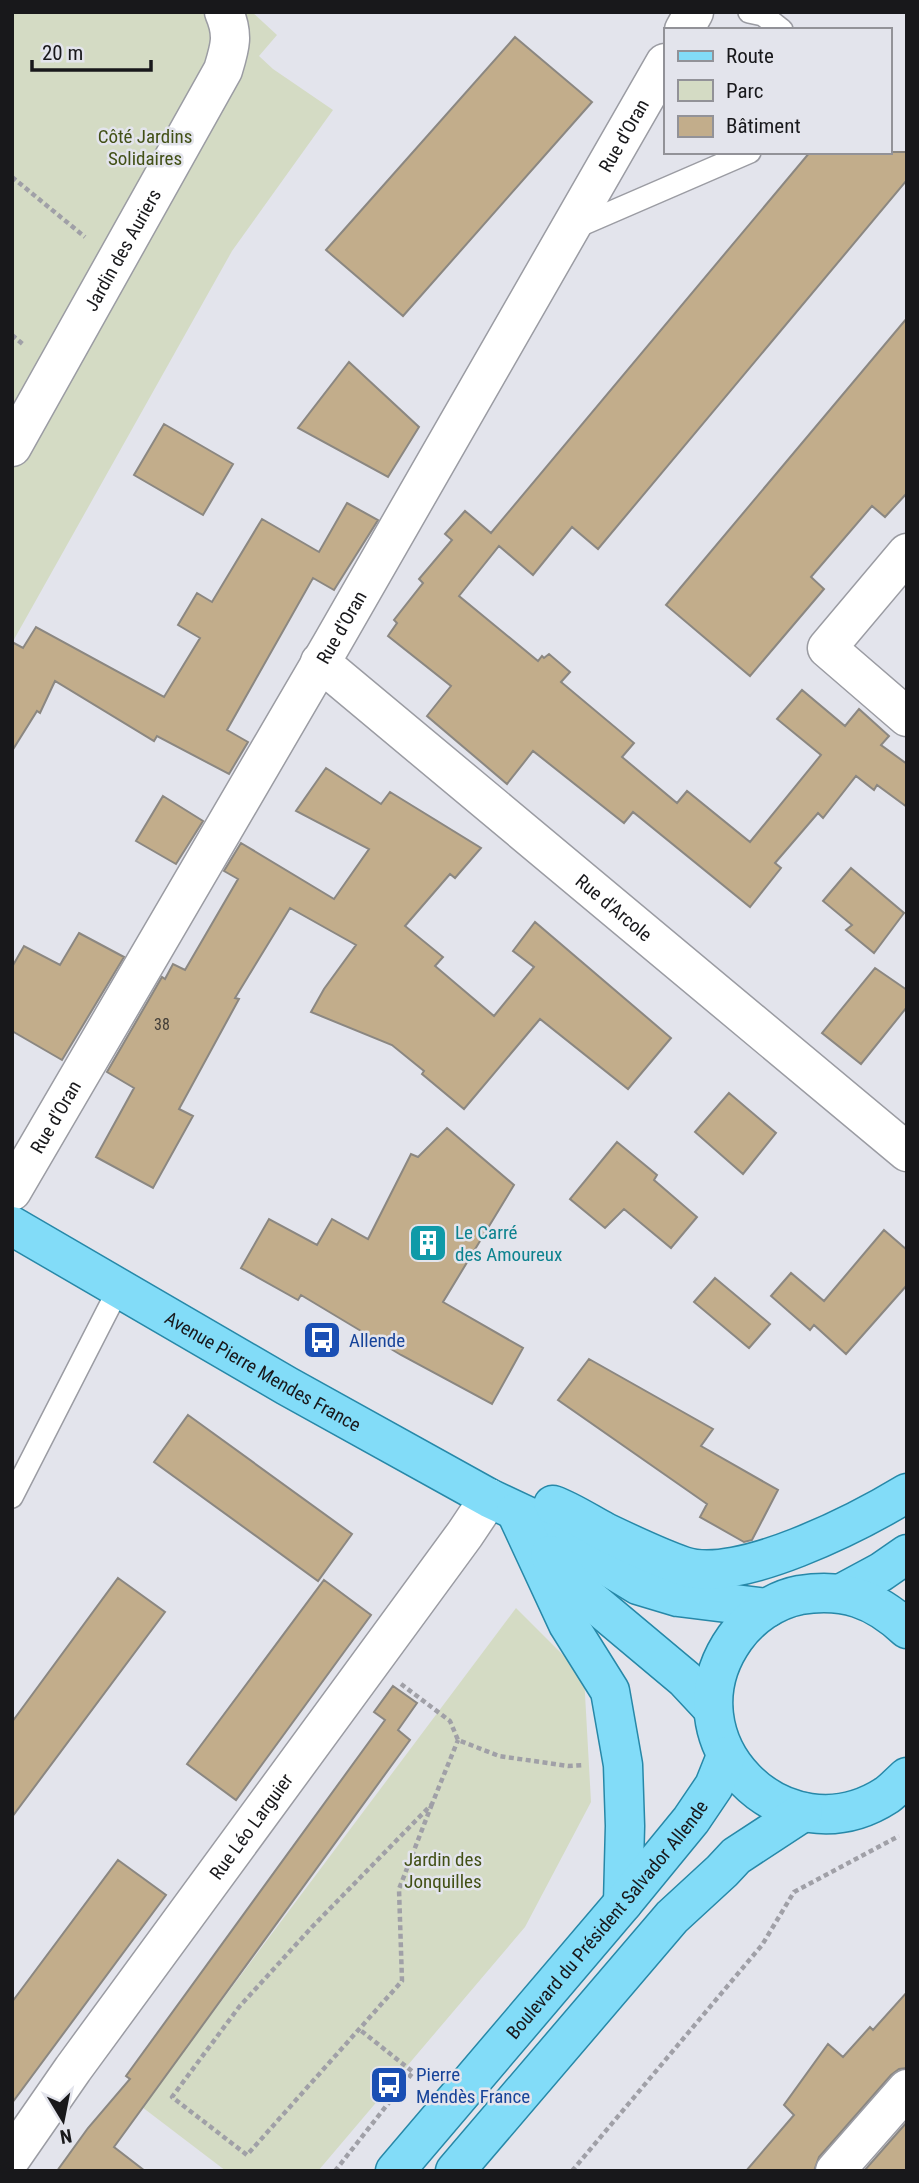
<svg xmlns="http://www.w3.org/2000/svg" width="919" height="2183" viewBox="0 0 919 2183" font-family="'Roboto Condensed',sans-serif">
	<rect width="100%" height="100%" fill="#e3e4ec"/>
	<path fill="#d4dbc4" d="M12,12H252L277,35L259,56L273,69L333,110L232,251L12,643Z
		M516,1608L584,1676L591,1802L525,1927L318,2171H226L142,2107Z"/>
	<path fill="#c2ad8b" stroke="#8b8781" stroke-width="2" d="M515,37L592,102L403,316L326,250Z
		M810,152H907V180L598,549L572,527L533,575L499,546L459,596L538,661L542,656L544,658L549,654L570,672L561,682L634,743L622,757L677,803L687,791L750,842L821,755L777,719L802,690L845,726L859,709L889,736L881,745L907,764V807L877,785L874,790L856,776L823,818L818,813L775,863L781,868L750,907L633,812L624,823L533,751L507,784L427,716L451,686L388,636L397,623L394,620L423,583L419,579L452,540L445,534L465,511L491,533Z
		M907,318V493L885,517L872,506L811,577L824,589L750,676L666,605Z
		M349,362L419,427L388,477L298,428Z
		M164,424L233,464L203,515L134,475Z
		M347,503L378,520L334,590L313,578L227,730L248,742L229,774L157,736L154,741L55,681L40,713L37,711L12,751V642L23,648L36,627L164,697L200,638L178,625L197,593L212,602L262,519L319,552Z
		M326,768L381,804L390,792L481,848L455,878L450,874L405,926L443,957L435,966L494,1016L534,967L513,951L535,922L671,1038L628,1089L540,1019L464,1109L422,1074L424,1071L392,1045L311,1012L324,989L356,945L290,908L235,998L239,999L179,1109L193,1116L153,1188L96,1157L134,1088L107,1072L162,977L165,979L173,964L185,970L238,879L224,871L241,843L334,899L369,849L296,811Z
		M163,796L203,821L176,864L136,841Z
		M851,868L904,913L874,953L846,930L852,925L823,901Z
		M79,933L124,957L62,1060L12,1031V967L24,946L60,965Z
		M875,968L907,990V1007L861,1064L822,1033Z
		M729,1093L776,1133L743,1174L695,1132Z
		M447,1128L514,1185L443,1302L523,1348L492,1404L401,1355L301,1295L298,1300L241,1268L269,1219L317,1245L332,1219L368,1239L411,1154L418,1157Z
		M617,1142L657,1175L654,1180L697,1217L671,1248L624,1209L605,1228L570,1199Z
		M884,1230L907,1250V1285L846,1354L814,1325L810,1330L771,1296L791,1273L824,1301Z
		M715,1278L770,1324L749,1348L694,1302Z
		M589,1359L713,1429L701,1446L778,1490L752,1540L744,1542L700,1517L707,1504L558,1400Z
		M188,1415L352,1534L318,1581L154,1462Z
		M118,1578L165,1612L12,1817V1722Z
		M324,1580L371,1615L236,1800L187,1764Z
		M393,1686L417,1703L398,1730L410,1740L114,2147L145,2171H57L88,2128L130,2079L126,2076L385,1720L374,1712Z
		M118,1860L166,1895L12,2103V2002Z
		M907,1992V2068L899,2069L891,2075L819,2157L814,2171H746L794,2115L784,2105L828,2044L843,2057L870,2027L873,2030Z
		M907,2122V2171H864Z"/>
	<g fill="none" stroke-linecap="round" stroke-linejoin="round">
		<defs>
			<path id="lane" d="M749,12L763,15L782,30
				M572,229L750,152
				M12,1497L119,1288"/>
			<g id="street">
				<path d="M684,30L694,12"/>
				<path id="s1" d="M12,447L223,70C230,47 234,35 224,12"/>
				<path d="M907,553L827,648L907,717"/>
				<path id="s2" d="M320,662L907,1152"/>
				<path id="s3" d="M12,1191L331,645L665,63"/>
				<path id="s4" d="M12,2157L73,2069L465,1534L489,1498"/>
				<path d="M835,2171L907,2089"/>
			</g>
			<g id="primary">
				<path id="s5" d="M12,1226L287,1386L489,1498L557,1530L592,1557L638,1585L678,1597L767,1608"/>
				<path d="M553,1505C570,1511 588,1523 605,1532C630,1544 657,1557 683,1566C738,1585 859,1522 907,1493"/>
				<path d="M516,1512L568,1624L610,1691L623,1765L625,1826L623,1903"/>
				<path d="M550,1555L574,1586L685,1679L713,1709"/>
				<path d="M842,1593L881,1572L907,1554"/>
				<path d="M907,1629C875,1599 844,1588 800,1595C774,1600 750,1617 735,1638C663,1739 784,1862 887,1795C894,1790 900,1783 907,1777"/>
				<path id="s6" d="M395,2171L623,1903L691,1820L714,1786L726,1756"/>
				<path d="M455,2171L672,1917L722,1871L736,1856L803,1812"/>
			</g>
		</defs>
		<use href="#lane" stroke="#9b9ca3" stroke-width="24"/>
		<use href="#street" stroke="#9b9ca3" stroke-width="41"/>
		<use href="#primary" stroke="#2788a8" stroke-width="41"/>
		<path stroke="#a0a0a7" stroke-width="4.5" stroke-dasharray="5 3.5" stroke-linecap="butt" d="M12,177L85,237
			M12,335L25,346
			M401,1684L450,1721L458,1740L499,1756L568,1766L584,1765
			M432,1804L399,1889L402,1981L247,2155L172,2097L239,2007L312,1927L432,1804L458,1740
			M335,2171L413,2072L359,2029
			M572,2171L762,1945L794,1892L899,1836"/>
		<use href="#lane" stroke="#fff" stroke-width="21"/>
		<use href="#street" stroke="#fff" stroke-width="38"/>
		<use href="#primary" stroke="#82dcf8" stroke-width="38"/>
	</g>
	<defs>
		<symbol id="building-square" viewBox="-11 -11 22 22"><rect x="-9" y="-9" width="18" height="18" rx="4" fill="#0f9aa8" stroke="#e3e4ec"/><path d="M-4-6H4V6H1V3H-1V6H-4ZM-2.5-4.3h1.7v1.8h-1.7ZM.8-4.3h1.7v1.8H.8ZM-2.5-1h1.7V.8h-1.7ZM.8-1h1.7V.8H.8Z" fill="#fff"/></symbol>
		<symbol id="bus-square" viewBox="-11 -11 22 22"><rect x="-9" y="-9" width="18" height="18" rx="4" fill="#1a4fb4" stroke="#e3e4ec"/><path d="M-5-6H5V4H4V6H2V4H-2V6H-4V4H-5ZM-3.5-4V0h7V-4ZM-3.5 1.2v1.5H-2V1.2ZM2 1.2v1.5H3.5V1.2Z" fill="#fff"/></symbol>
	</defs>
	<g fill-rule="evenodd">
		<use href="#building-square" x="406" y="1221" width="44" height="44"/>
		<use href="#bus-square" x="300" y="1318" width="44" height="44"/>
		<use href="#bus-square" x="367" y="2063" width="44" height="44"/>
	</g>
	<g text-anchor="middle" stroke-width="5" stroke-linejoin="round" paint-order="stroke">
		<g font-size="16" fill="#423d37">
			<text x="162" y="1030">38</text>
		</g>
		<g font-size="19" fill="#425016" stroke="#e3e4ec">
			<text x="145" y="143">Côté Jardins<tspan x="145" dy="22">Solidaires</tspan></text>
			<text x="443" y="1866">Jardin des<tspan x="443" dy="22">Jonquilles</tspan></text>
		</g>
		<g font-size="19" fill="#18181b" stroke="#e3e4ec">
			<text dy="7" stroke="none"><textPath href="#s3" startOffset="1220">Rue d'Oran</textPath></text>
			<text dy="7" stroke="none"><textPath href="#s1" startOffset="226">Jardin des Auriers</textPath></text>
			<text dy="7" stroke="none"><textPath href="#s3" startOffset="653">Rue d'Oran</textPath></text>
			<text dy="7" stroke="none"><textPath href="#s2" startOffset="383">Rue d'Arcole</textPath></text>
			<text dy="7" stroke="none"><textPath href="#s3" startOffset="86">Rue d'Oran</textPath></text>
			<text dy="7" stroke="none"><textPath href="#s5" startOffset="290">Avenue Pierre Mendes France</textPath></text>
			<text dy="7" stroke="none"><textPath href="#s4" startOffset="408">Rue Léo Larguier</textPath></text>
			<text dy="7" stroke="none"><textPath href="#s6" startOffset="329">Boulevard du Président Salvador Allende</textPath></text>
		</g>
		<g font-size="19" fill="#0d838f" stroke="#e3e4ec" text-anchor="start">
			<text x="455" y="1239">Le Carré<tspan x="455" dy="22">des Amoureux</tspan></text>
		</g>
		<g font-size="19" fill="#164399" stroke="#e3e4ec" text-anchor="start">
			<text x="349" y="1347">Allende</text>
			<text x="416" y="2081">Pierre<tspan x="416" dy="22">Mendès France</tspan></text>
		</g>
	</g>
	<rect width="919" height="2183" fill="none" stroke="#18181b" stroke-width="28"/>
	<rect x="664" y="28" width="228" height="126" fill="#e3e4ec" stroke="#929298" stroke-width="2"/>
	<rect x="678" y="51" width="35" height="10" fill="#82dcf8" stroke="#929298" stroke-width="2"/>
	<text x="726" y="63" font-size="21" fill="#18181b">Route</text>
	<rect x="678" y="80" width="35" height="21" fill="#d4dbc4" stroke="#929298" stroke-width="2"/>
	<text x="726" y="98" font-size="21" fill="#18181b">Parc</text>
	<rect x="678" y="116" width="35" height="21" fill="#c2ad8b" stroke="#929298" stroke-width="2"/>
	<text x="726" y="133" font-size="21" fill="#18181b">Bâtiment</text>
	<g transform="translate(63 2120) rotate(170)" stroke="#e3e4ec" stroke-width="5" paint-order="stroke">
	<path d="M0-5L12 26L0 18L-12 26Z" fill="#18181b"/>
	<text y="-10" font-size="19" font-weight="bold" text-anchor="middle" fill="#18181b">N</text>
	</g>
	<path d="M32 60v10h119v-10" fill="none" stroke="#18181b" stroke-width="3.5"/>
	<text x="42" y="60" font-size="21" fill="#18181b" stroke="#e3e4ec" stroke-width="5" paint-order="stroke">20 m</text>
</svg>
